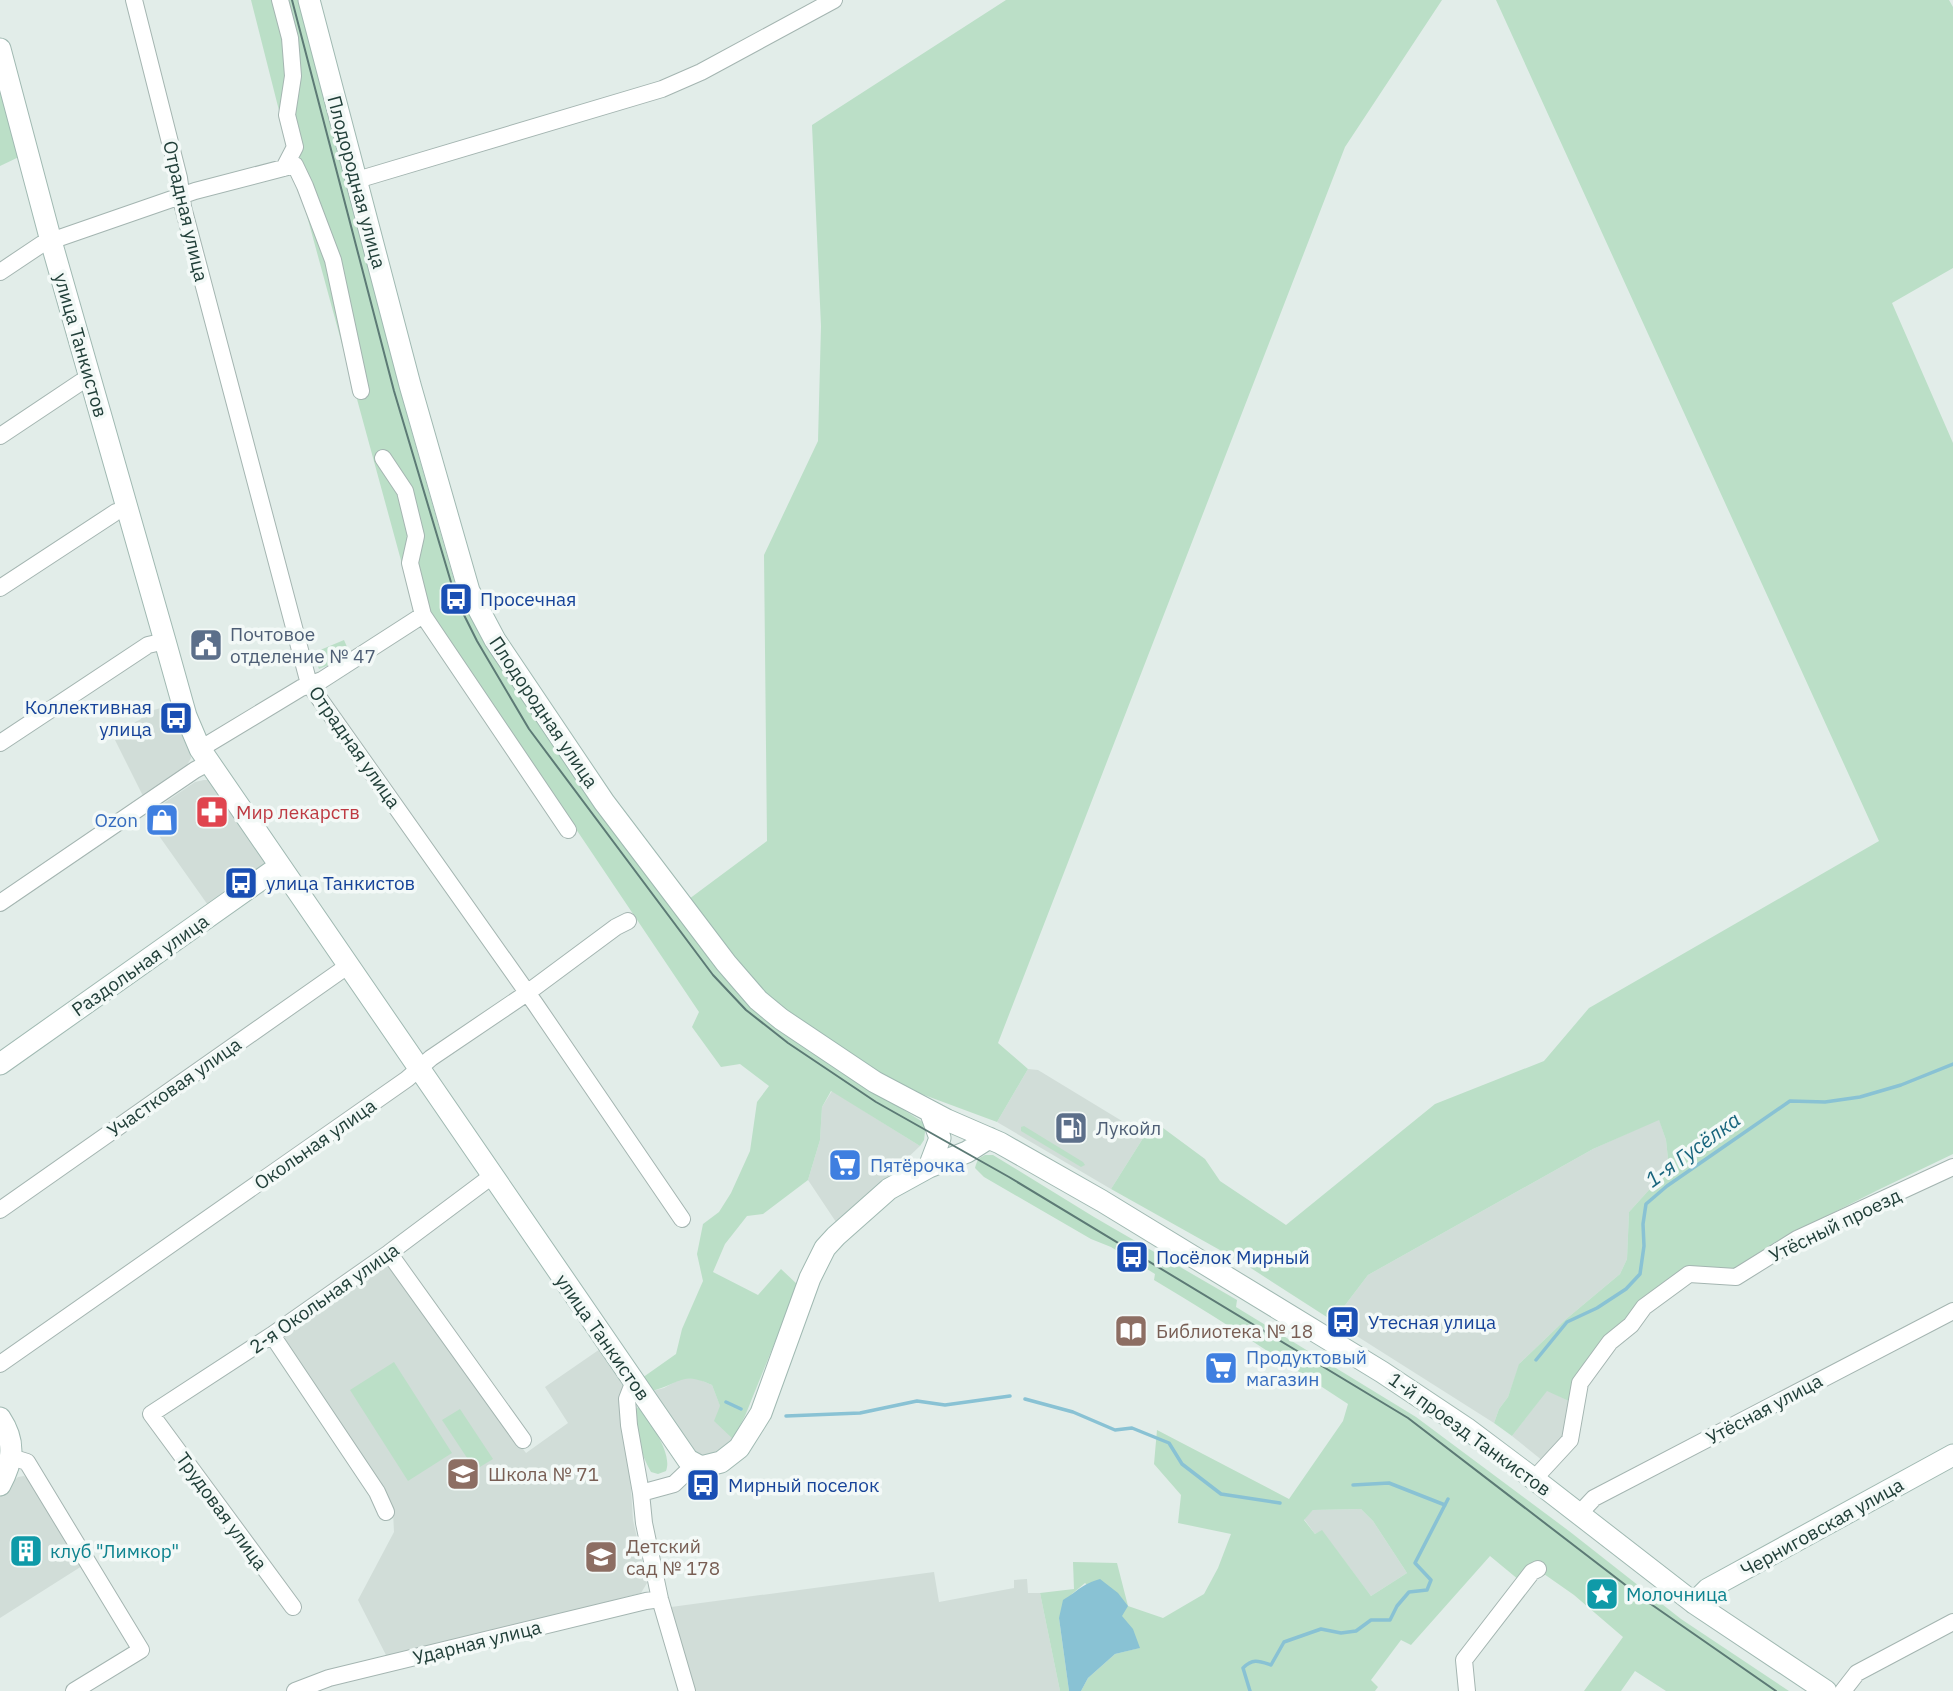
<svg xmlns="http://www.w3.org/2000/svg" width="1953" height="1691" viewBox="0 0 1953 1691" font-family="'IBM Plex Sans',sans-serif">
	<rect width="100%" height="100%" fill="#e2ede9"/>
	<path fill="#d1ddd8" d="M175,704L190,749L191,758L186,767L144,798L115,740L131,732L128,726L141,719L143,713Z
		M204,780H210L264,858L265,864L210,908L145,816L195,782Z
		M1028,1069L1038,1070L1145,1135L1111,1189L997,1122Z
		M832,1091L920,1146L878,1186L836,1222L808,1180L820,1140L822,1107Z
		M1659,1119L1666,1140L1668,1159L1658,1180L1629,1212L1627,1259L1620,1274L1565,1320L1520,1363L1508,1397L1499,1409L1494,1423L1333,1321L1368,1275L1593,1149Z
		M387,1263L526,1453L568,1423L545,1387L603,1347L624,1380L633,1520L647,1583L641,1593L388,1659L358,1600L394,1532L393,1512L285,1347L284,1335Z
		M682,1378L698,1379L712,1385L733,1439L719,1452L702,1458L691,1452L652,1391L664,1388Z
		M1547,1390L1571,1402L1569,1438L1543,1461L1512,1436Z
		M24,1476L29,1480L82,1566L0,1618V1493L18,1477Z
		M1361,1509L1373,1521L1407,1573L1371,1596L1322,1531L1315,1534L1304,1519L1313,1510Z
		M934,1572L939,1602L1014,1588V1580L1027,1579L1028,1593H1040L1060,1691H695L671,1607Z"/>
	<path fill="#bbdfc7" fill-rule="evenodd" d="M251,0H301L403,401L455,584L481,637L539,723L720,969L869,1088L926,1124L924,1140L920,1146L831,1091L822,1107L820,1140L808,1180L763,1214L747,1216L725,1244L713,1272L758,1295L781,1269L798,1285L745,1416L733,1439L714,1421L720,1406L712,1385C681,1371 680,1384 652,1391L642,1378L676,1354L682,1329L703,1281L697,1254L703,1224L719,1212L731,1193L750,1151L757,1102L769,1086L740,1064L721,1067L692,1027L699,1012L430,612L414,608L289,150Z
		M1006,0H1442L1345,147L998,1043L1028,1069L997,1122L908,1089L861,1062L795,1019L764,994L689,899L767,841L764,555L818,441L821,326L812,125Z
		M1496,0H1949L1953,7V268L1892,303L1953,443V1154L1878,1190L1791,1234L1735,1271L1685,1268L1646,1295L1607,1339L1571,1402L1547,1391L1512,1436L1494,1423L1499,1409L1508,1397L1519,1364L1565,1320L1620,1274L1627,1259L1629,1212L1658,1180L1668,1159L1666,1140L1659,1120L1593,1149L1368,1275L1333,1321L1243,1263L1111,1189L1145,1135L1159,1125L1205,1159L1220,1181L1286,1225L1435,1104L1544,1061L1589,1008L1879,841Z
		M0,71L21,156L0,166Z
		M344,640L351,656L319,669L313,653Z
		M1024,1126L1083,1162L1085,1165L1081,1167L1021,1131V1127Z
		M985,1155H993L1094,1217L1237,1300L1236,1307L1416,1417L1569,1531L1681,1619L1789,1691H1666L1635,1671L1621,1691H1584L1623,1637L1574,1595L1544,1574H1537L1519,1580L1490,1556L1411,1645L1401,1640L1371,1680L1378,1687L1375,1691H1081L1088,1678L1115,1654L1139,1648C1128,1616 1109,1605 1085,1583L1072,1594L1059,1618L1069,1691H1060L1040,1593L1074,1589L1073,1562L1117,1563L1128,1606L1163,1618L1204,1594L1218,1568L1231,1534L1178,1523L1181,1495L1154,1464L1157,1430L1289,1499L1343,1421L1348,1404C1284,1362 1220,1319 1154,1280L1155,1274L1111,1247L1091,1239L984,1177L975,1168C977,1161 978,1158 985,1155ZM1361,1509L1373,1521L1407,1573L1371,1596L1322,1530L1315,1534L1304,1520L1313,1510Z
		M394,1362L452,1453L408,1481L350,1390Z
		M638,1407L641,1408C650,1424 673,1453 666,1471L658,1474L651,1472C640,1453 636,1433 634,1412Z
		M460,1409L493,1459L475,1470L442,1420Z"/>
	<path fill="#89c2d4" d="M1100,1579L1118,1593L1128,1606L1122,1616L1133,1629L1140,1648L1115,1654L1088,1678L1081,1691H1069L1059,1618L1063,1600C1078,1591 1082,1584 1100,1579Z"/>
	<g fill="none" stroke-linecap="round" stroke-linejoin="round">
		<path stroke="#89c2d4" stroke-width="3.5" d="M1536,1360L1567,1322L1597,1308L1626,1289L1640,1274L1644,1246L1643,1224L1646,1204L1667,1186L1790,1101L1825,1102L1860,1097L1901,1085L1953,1064
			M1025,1399L1073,1412L1115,1430L1132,1428L1169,1443L1182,1464L1221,1494L1280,1503
			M726,1402L741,1409
			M786,1416L860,1413L917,1401L945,1405L1010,1396
			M1353,1485L1389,1483L1445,1505
			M1250,1691L1243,1668C1253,1658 1259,1661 1271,1665L1284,1642L1321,1629L1341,1633L1356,1631L1371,1620H1390L1397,1606L1409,1592L1427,1590L1431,1580L1415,1563L1448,1499"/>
		<defs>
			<path id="street" d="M134,0L179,178L183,207L309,684L536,1005L682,1219
				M280,0L290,38L293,76L287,115L295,147L284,168
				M357,180L662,89L701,72L834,0
				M0,272L42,244L195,191L295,165L305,186L333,260L361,391
				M0,436L81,382L91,381
				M383,458L405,491L416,536L410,563L423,615L568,830
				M0,588L116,512L128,509
				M0,743L148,645L165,641
				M200,749L301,688L322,680L423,615
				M0,903L195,770L208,763
				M0,1210L349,965
				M389,1253L523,1440
				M272,1335L377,1492L386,1512
				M0,1364L407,1079L431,1058L527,993L616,927L628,921
				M634,1381L627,1399L629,1425L641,1493L644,1523L660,1599L687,1691
				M11,1457L27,1462L141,1650L74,1691
				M1534,1479L1570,1440L1580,1383L1610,1342L1631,1325L1644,1307L1689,1274L1736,1277L1797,1239L1953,1167
				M641,1493L674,1484L695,1464
				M1579,1514L1594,1498L1953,1311
				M293,1607L151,1414L272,1335L389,1253L492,1176
				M295,1691L329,1678L646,1601L660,1599
				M1467,1691L1464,1660L1532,1572L1538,1569
				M1843,1691L1857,1673L1953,1622"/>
			<path id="secondary" d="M309,0L410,385L469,591L495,640L604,802L726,963L758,1000L781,1019L875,1082L947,1120L1000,1143L1102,1201L1382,1372L1466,1428L1534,1479L1694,1603L1826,1691
				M0,49L51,241L165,641L186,716L200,749L688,1460L701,1467L721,1462L739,1448L761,1413L810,1278L825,1248L836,1236L889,1189L929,1167L967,1152L989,1138
				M0,1064L280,866
				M929,1167L940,1138L930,1111
				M0,1418C16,1442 13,1461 0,1485
				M1694,1603L1708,1589L1953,1455"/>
		</defs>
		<use href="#street" stroke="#a4b5b1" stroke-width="18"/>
		<use href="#secondary" stroke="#a0b9b2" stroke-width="23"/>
		<use href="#street" stroke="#fff" stroke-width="16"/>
		<use href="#secondary" stroke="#fff" stroke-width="21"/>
		<path stroke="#5c7a75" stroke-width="2" d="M292,0L394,391L456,599L477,641L529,729L713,975L746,1010L788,1043L876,1102L1009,1177L1408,1418L1645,1600L1776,1691"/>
	</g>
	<defs>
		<symbol id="bus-square" viewBox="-11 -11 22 22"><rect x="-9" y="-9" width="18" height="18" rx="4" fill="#1a4fb4" stroke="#f3f9f7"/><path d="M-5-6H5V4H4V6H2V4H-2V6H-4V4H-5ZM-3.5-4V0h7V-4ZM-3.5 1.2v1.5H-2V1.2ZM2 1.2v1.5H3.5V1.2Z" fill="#fff"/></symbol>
		<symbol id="civic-square" viewBox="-11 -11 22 22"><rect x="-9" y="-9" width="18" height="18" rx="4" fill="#5c6f8a" stroke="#f3f9f7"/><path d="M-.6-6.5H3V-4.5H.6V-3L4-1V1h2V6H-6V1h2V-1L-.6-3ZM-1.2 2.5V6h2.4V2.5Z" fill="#fff"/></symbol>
		<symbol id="pharmacy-square" viewBox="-11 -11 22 22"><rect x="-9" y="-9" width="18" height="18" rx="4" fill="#e0444e" stroke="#f3f9f7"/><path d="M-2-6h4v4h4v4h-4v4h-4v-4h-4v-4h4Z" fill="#fff"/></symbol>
		<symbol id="shop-square" viewBox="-11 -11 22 22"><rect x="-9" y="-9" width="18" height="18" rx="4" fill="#3f7fe0" stroke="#f3f9f7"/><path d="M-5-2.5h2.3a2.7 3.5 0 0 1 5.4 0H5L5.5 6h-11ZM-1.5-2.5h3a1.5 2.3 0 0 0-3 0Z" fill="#fff"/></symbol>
		<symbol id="fuel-square" viewBox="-11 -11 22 22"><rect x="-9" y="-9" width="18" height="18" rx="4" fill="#5c6f8a" stroke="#f3f9f7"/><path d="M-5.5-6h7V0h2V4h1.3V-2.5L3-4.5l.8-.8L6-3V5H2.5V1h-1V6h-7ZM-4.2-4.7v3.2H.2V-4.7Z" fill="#fff"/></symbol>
		<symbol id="supermarket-square" viewBox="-11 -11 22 22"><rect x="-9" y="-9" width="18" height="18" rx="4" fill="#3f7fe0" stroke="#f3f9f7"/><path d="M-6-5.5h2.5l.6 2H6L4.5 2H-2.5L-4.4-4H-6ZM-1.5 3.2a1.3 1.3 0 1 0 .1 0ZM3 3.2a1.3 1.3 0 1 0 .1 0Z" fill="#fff"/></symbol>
		<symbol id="library-square" viewBox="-11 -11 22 22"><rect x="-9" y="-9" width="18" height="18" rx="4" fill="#8d6e63" stroke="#f3f9f7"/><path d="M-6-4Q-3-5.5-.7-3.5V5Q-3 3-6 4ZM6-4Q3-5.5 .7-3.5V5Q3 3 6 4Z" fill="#fff"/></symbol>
		<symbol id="school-square" viewBox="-11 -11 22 22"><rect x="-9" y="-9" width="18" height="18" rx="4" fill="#8d6e63" stroke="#f3f9f7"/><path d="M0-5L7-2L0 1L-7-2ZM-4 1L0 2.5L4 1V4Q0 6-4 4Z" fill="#fff"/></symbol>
		<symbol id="building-square" viewBox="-11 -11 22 22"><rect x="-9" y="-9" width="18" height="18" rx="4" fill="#0f9aa8" stroke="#f3f9f7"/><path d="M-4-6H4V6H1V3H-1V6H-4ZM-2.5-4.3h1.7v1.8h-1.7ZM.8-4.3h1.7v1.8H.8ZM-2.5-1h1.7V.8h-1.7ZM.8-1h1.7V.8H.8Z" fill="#fff"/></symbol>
		<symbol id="sight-square" viewBox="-11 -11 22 22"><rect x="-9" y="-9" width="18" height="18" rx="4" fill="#0f9aa8" stroke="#f3f9f7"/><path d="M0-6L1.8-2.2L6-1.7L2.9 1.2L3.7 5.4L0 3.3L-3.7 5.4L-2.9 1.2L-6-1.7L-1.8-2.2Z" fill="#fff"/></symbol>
	</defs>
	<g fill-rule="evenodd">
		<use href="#bus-square" x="437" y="580" width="38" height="38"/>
		<use href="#civic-square" x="187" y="626" width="38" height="38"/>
		<use href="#bus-square" x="157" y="699" width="38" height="38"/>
		<use href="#pharmacy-square" x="193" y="793" width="38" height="38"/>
		<use href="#shop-square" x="143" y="801" width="38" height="38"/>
		<use href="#bus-square" x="222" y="864" width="38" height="38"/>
		<use href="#fuel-square" x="1052" y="1109" width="38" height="38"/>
		<use href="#supermarket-square" x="826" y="1146" width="38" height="38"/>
		<use href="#bus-square" x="1113" y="1238" width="38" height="38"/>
		<use href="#bus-square" x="1324" y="1303" width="38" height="38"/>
		<use href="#library-square" x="1112" y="1312" width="38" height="38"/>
		<use href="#supermarket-square" x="1202" y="1349" width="38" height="38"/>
		<use href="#school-square" x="444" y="1455" width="38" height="38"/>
		<use href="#bus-square" x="684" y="1466" width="38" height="38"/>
		<use href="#building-square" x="7" y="1532" width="38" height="38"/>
		<use href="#school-square" x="582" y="1538" width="38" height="38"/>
		<use href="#sight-square" x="1583" y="1575" width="38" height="38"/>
	</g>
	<g text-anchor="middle" stroke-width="7" stroke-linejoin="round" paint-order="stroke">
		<g font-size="19" fill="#213f39" stroke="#f3f9f7">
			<text transform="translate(357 182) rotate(75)" y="7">Плодородная улица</text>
			<text transform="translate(186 211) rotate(77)" y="7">Отрадная улица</text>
			<text transform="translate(81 345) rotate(74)" y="7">улица Танкистов</text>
			<text transform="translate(544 712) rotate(56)" y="7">Плодородная улица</text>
			<text transform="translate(355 747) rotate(55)" y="7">Отрадная улица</text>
			<text transform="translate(140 965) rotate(-35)" y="7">Раздольная улица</text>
			<text transform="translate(174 1087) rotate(-35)" y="7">Участковая улица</text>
			<text transform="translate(315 1144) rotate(-35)" y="7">Окольная улица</text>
			<text transform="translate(1835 1225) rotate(-26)" y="7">Утёсный проезд</text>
			<text transform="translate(324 1298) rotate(-35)" y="7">2-я Окольная улица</text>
			<text transform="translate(603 1337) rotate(55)" y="7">улица Танкистов</text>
			<text transform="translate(1764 1409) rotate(-28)" y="7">Утёсная улица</text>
			<text transform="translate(1470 1434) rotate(36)" y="7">1-й проезд Танкистов</text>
			<text transform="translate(222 1511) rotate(54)" y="7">Трудовая улица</text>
			<text transform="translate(1822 1527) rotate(-29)" y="7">Черниговская улица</text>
			<text transform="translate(477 1642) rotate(-14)" y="7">Ударная улица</text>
		</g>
		<g font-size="19" fill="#164399" stroke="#f3f9f7" text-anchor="start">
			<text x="480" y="606">Просечная</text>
			<text x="152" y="714" text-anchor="end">Коллективная<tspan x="152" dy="22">улица</tspan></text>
			<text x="266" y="890">улица Танкистов</text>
			<text x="1156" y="1264">Посёлок Мирный</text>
			<text x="1368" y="1329">Утесная улица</text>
			<text x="728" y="1492">Мирный поселок</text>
		</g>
		<g font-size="19" fill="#4e5e75" stroke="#f3f9f7" text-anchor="start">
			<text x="230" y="641">Почтовое<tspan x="230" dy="22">отделение № 47</tspan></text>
			<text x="1096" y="1135">Лукойл</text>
		</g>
		<g font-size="19" fill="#be3a42" stroke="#f3f9f7" text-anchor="start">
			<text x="236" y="819">Мир лекарств</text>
		</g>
		<g font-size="19" fill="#366cbe" stroke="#f3f9f7" text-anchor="start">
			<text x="138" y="827" text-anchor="end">Ozon</text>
			<text x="870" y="1172">Пятёрочка</text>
			<text x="1246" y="1364">Продуктовый<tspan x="1246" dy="22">магазин</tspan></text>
		</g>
		<g font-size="19" fill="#785e54" stroke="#f3f9f7" text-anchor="start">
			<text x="1156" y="1338">Библиотека № 18</text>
			<text x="488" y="1481">Школа № 71</text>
			<text x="626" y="1553">Детский<tspan x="626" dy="22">сад № 178</tspan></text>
		</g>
		<g font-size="19" fill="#0d838f" stroke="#f3f9f7" text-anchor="start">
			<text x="50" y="1558">клуб "Лимкор"</text>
			<text x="1626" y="1601">Молочница</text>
		</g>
		<g font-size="21" font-style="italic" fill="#19657d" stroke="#f3f9f7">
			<text transform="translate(1693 1150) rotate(-36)" y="7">1-я Гусёлка</text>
		</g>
	</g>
</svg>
